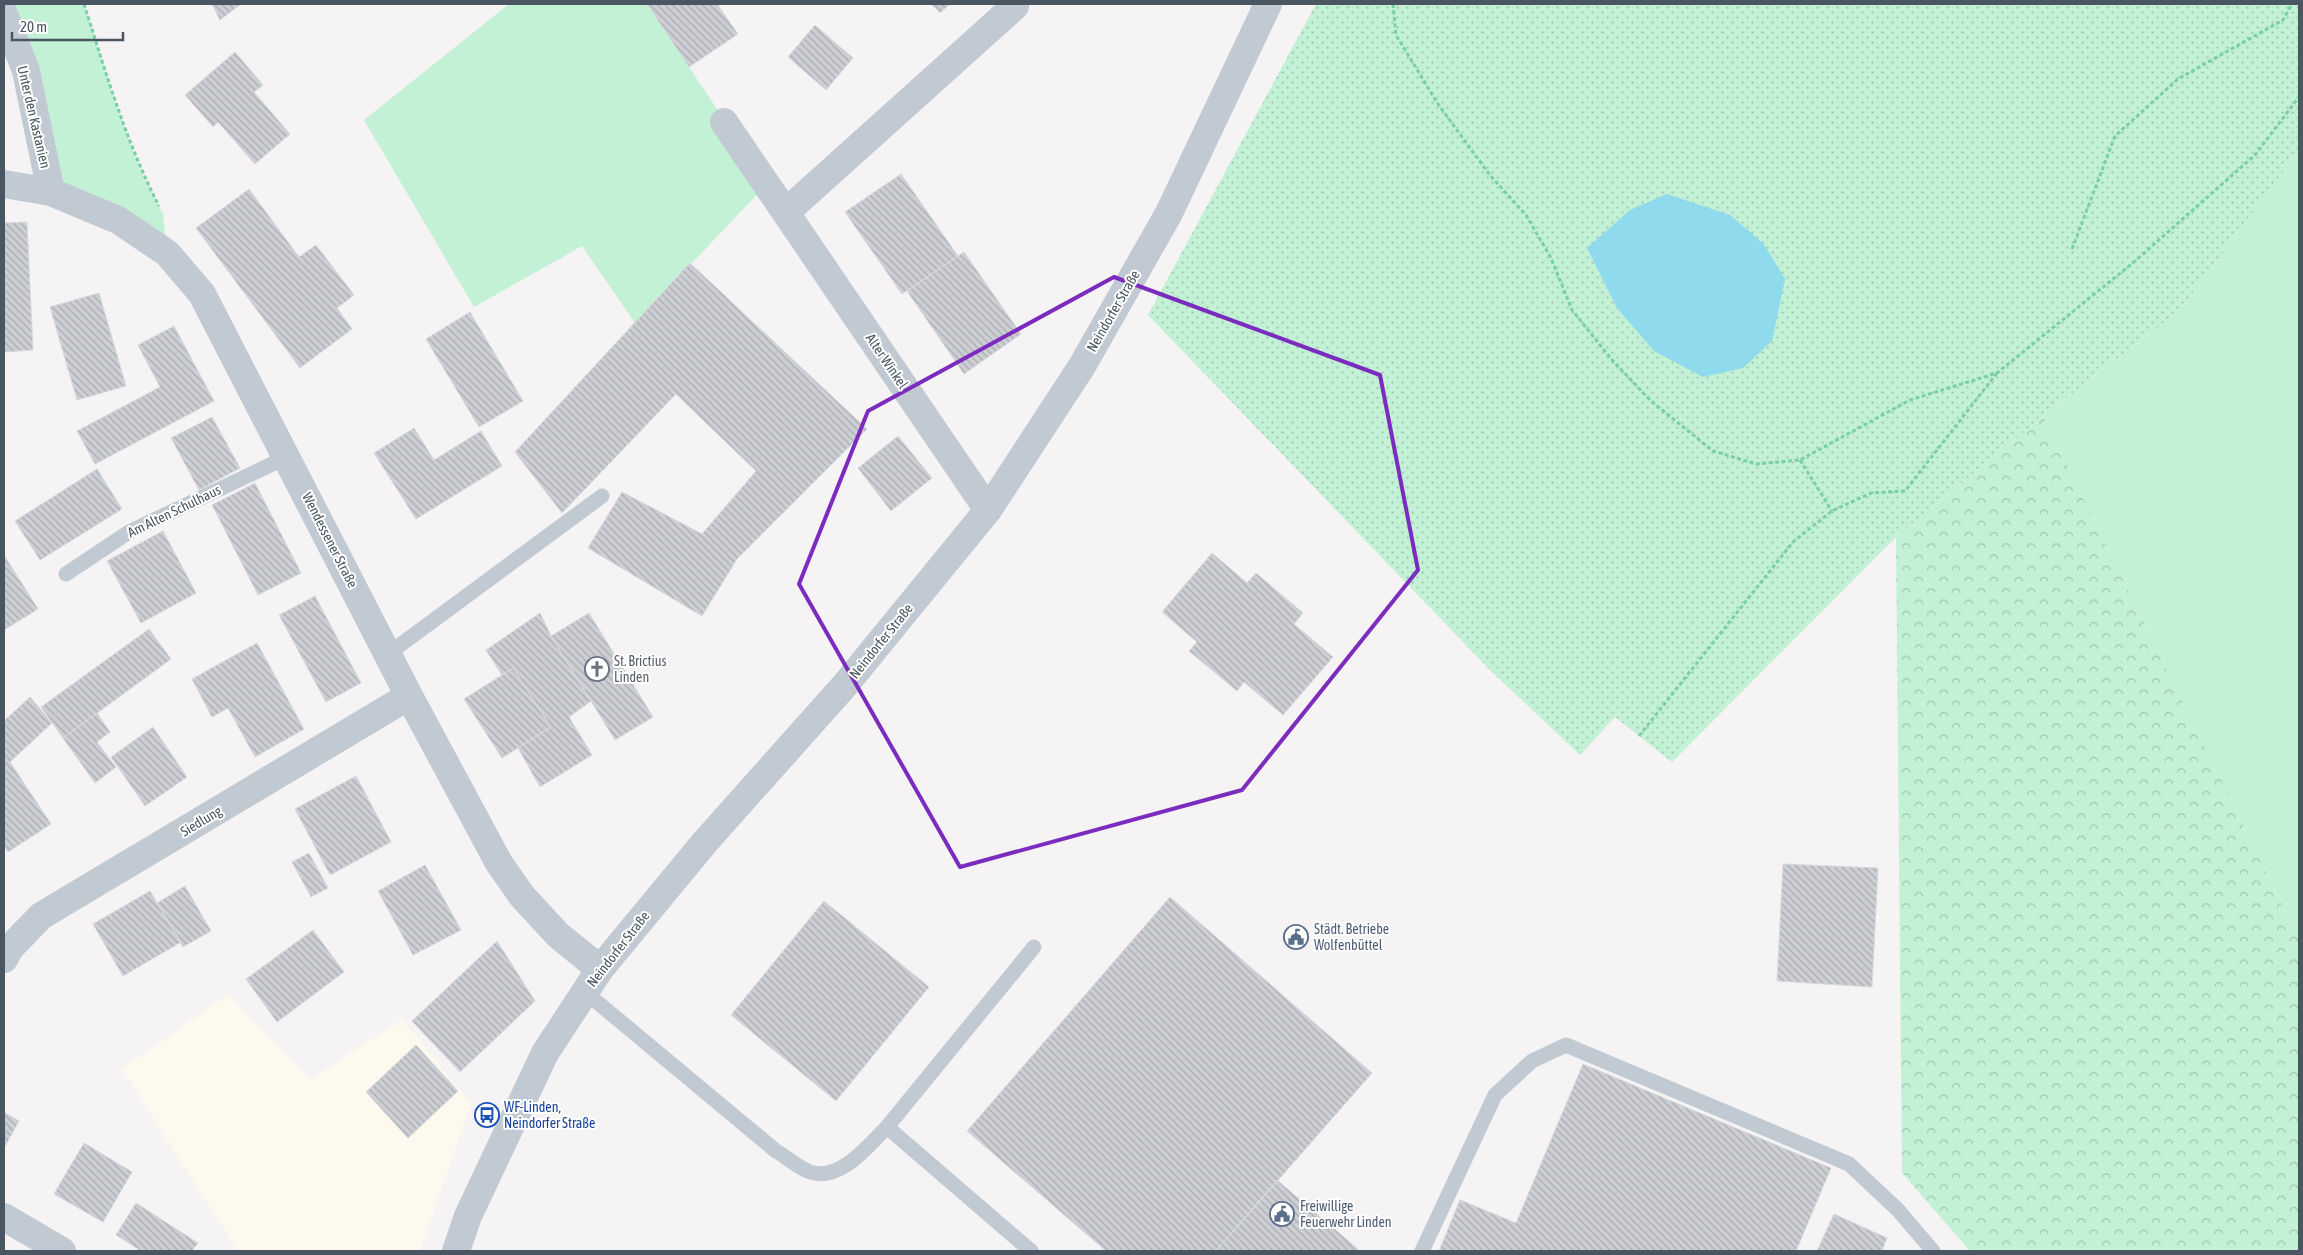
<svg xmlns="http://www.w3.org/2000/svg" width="2303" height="1255" viewBox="0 0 2303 1255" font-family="'Asap Condensed',sans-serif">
	<defs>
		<pattern id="forest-crowns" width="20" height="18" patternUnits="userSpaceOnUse" patternTransform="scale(1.25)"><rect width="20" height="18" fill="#c3f1d5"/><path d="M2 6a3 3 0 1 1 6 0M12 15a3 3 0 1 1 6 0" fill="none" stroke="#a0c6b0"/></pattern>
		<pattern id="park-dots" width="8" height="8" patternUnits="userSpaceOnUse" patternTransform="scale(1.25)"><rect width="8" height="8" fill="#c3f1d5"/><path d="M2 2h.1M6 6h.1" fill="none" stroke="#a0c6b0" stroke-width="1.8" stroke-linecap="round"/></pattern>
		<pattern id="building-back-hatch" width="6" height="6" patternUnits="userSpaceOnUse" patternTransform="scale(1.25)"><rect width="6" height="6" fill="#cdcfd5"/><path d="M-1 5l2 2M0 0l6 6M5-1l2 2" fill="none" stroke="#a8abb0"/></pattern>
	</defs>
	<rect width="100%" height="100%" fill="#f5f3f3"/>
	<path fill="#fdf9ef" d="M228,995L310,1080L402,1019L471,1104L420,1251H238L122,1069Z"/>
	<path fill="#c3f1d5" d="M4,4H84L118,110L140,169L163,214L167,253L51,192Z
		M509,4H647L767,184L635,323L582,246L474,307L364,120Z
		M2299,151V939L2043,416L2180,310Z"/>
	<path fill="url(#forest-crowns)" d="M2043,416L2299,939V1251H1970L1902,1173L1896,537Z"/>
	<path fill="url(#park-dots)" fill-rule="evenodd" d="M1316,4H2299V151L2180,310L2043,416L1896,537L1672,762L1615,717L1580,755L1491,671L1148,315ZM1667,194L1730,216L1763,243Z"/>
	<path fill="#90daee" d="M1667,194L1730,215L1763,243L1785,279L1772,341L1743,368L1703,377L1654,351L1617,308L1587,248L1630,210Z"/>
	<path fill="url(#building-back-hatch)" stroke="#d7d9de" d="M212,4H241L220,20Z
		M647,4H717L738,34L689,67Z
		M931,4H950L940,13Z
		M815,25L853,58L826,90L788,57Z
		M235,52L263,85L254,92L290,134L255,164L218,122L213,127L185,95Z
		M901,174L958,256L902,294L845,212Z
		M249,189L299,257L316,245L354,295L337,308L352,329L300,368L196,228Z
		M27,222L33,350L4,352V223Z
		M964,252L1021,334L964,374L907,291Z
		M690,263L867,429L737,559L702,616L588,548L622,492L702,534L756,471L676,394L562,513L515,452Z
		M99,293L126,386L77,400L50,307Z
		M470,312L523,401L479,427L426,339Z
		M174,326L214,401L95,464L77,431L160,387L138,345Z
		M212,417L240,468L199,490L171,438Z
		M414,428L434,460L481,431L502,466L416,519L374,453Z
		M898,436L932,478L891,511L858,468Z
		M97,469L122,509L40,560L15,521Z
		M255,483L301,573L258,595L212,505Z
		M163,531L196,593L141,623L107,561Z
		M1212,553L1247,583L1256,573L1303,613L1294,624L1333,657L1283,715L1244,682L1237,691L1189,651L1197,642L1162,612Z
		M4,555L38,609L4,630Z
		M315,596L361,683L326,702L279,615Z
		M540,613L551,636L591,701L569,717L592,755L540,787L518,748L551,727L513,668L502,675L486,650Z
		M589,613L653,717L615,740L551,636Z
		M149,629L171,659L63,738L41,707Z
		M257,643L304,729L255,757L228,708L212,717L192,679Z
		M513,668L551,727L502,758L464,699Z
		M30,697L52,723L10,762L51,824L8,852L4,846V721Z
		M97,713L110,732L97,742L116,767L95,783L63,738Z
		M153,727L187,777L145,806L111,757Z
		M356,776L391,842L330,875L295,809Z
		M309,853L328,888L311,897L292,862Z
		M1783,864L1878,868L1872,987L1777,981Z
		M425,865L461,930L413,955L378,891Z
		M185,886L211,931L183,947L157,903Z
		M150,891L181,942L123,976L93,924Z
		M1170,897L1372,1073L1216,1251H1106L967,1131Z
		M824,901L929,987L836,1101L731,1015Z
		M313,930L344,972L277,1022L246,979Z
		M497,941L535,1001L460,1072L412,1021Z
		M416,1045L458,1091L408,1138L366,1092Z
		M1583,1064L1831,1168L1796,1251H1439L1460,1200L1516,1223Z
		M4,1112L19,1121L4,1148Z
		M84,1143L132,1172L103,1222L54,1194Z
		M1277,1180L1358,1249L1355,1251H1216Z
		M136,1203L198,1243L192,1251H141L116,1235Z
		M1834,1214L1887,1238L1882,1251H1817Z"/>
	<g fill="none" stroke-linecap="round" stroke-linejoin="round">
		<path stroke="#7ad0a6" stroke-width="3" stroke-dasharray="4 2.5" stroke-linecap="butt" d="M84,4C106,73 126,142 159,206
			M1393,4L1396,35L1438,104L1489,174L1526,215L1551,258L1572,310L1613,361L1651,401L1713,451L1756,464L1800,460L1910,400L1997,373L2134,262L2255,155L2299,97
			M2072,249L2115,136L2178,79L2283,20L2292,4
			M1800,460L1832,511
			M1639,736L1793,542L1832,511L1871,493L1905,491L1997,373"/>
		<path stroke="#c1cad2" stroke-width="15" d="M66,574L129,532L287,457
			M388,654L602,496
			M585,992L776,1151C787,1157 798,1168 810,1172C840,1182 868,1146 887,1127L1034,947
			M887,1127L1031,1251
			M1422,1251L1495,1095L1532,1061L1566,1045L1849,1164L1898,1210L1933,1251"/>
		<path stroke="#c1cad2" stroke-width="28" d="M4,14L26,71L51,192
			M724,122L988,510
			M4,184L51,192L118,220L167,253L202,294L409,696L499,863L522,896L558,935L600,969
			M786,212L1015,6
			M4,959L10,948L41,916L409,696
			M4,1217L62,1251"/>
		<path stroke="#c1cad2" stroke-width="28" d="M456,1251L468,1216L545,1053L600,969L705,842L845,685L988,510L1082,366L1169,213L1268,4"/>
	</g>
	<path fill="none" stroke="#7b2cbf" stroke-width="4" stroke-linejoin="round" d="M1114,277L1380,375L1418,570L1242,790L960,867L799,584L868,411Z"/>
	<defs>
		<symbol id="church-ring" viewBox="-11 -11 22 22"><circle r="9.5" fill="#fff" stroke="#6b7280" stroke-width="1.5"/><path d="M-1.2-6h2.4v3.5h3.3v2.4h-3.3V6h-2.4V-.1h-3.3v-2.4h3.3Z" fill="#6b7280"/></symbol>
		<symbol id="civic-ring" viewBox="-11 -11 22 22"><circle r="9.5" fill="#fff" stroke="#5c6f8a" stroke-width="1.5"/><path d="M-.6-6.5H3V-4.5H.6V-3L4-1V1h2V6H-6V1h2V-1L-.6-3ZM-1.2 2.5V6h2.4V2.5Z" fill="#5c6f8a"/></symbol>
		<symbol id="bus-ring" viewBox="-11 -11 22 22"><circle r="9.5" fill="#fff" stroke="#1a4fb4" stroke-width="1.5"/><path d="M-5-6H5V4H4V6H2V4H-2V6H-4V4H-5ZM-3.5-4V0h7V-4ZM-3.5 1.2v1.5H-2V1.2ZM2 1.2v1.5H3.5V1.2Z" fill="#1a4fb4"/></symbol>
	</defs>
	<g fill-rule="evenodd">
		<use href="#church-ring" x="583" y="655" width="28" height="28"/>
		<use href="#civic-ring" x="1282" y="923" width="28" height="28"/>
		<use href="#bus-ring" x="473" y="1101" width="28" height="28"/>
		<use href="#civic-ring" x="1268" y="1200" width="28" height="28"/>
	</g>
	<g text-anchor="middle" stroke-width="4" stroke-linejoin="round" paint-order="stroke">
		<g font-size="14" fill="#4a5661" stroke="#fff">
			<text transform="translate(34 117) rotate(77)" y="5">Unter den Kastanien</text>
			<text transform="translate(1113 311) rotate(-60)" y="5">Neindorfer Straße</text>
			<text transform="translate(887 361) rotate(56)" y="5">Alter Winkel</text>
			<text transform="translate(174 511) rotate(-26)" y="5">Am Alten Schulhaus</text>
			<text transform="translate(330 540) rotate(63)" y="5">Wendessener Straße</text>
			<text transform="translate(881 641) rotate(-51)" y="5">Neindorfer Straße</text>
			<text transform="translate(201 821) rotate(-31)" y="5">Siedlung</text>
			<text transform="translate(618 949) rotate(-52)" y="5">Neindorfer Straße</text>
		</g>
		<g font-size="14" fill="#5b616d" stroke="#fff" text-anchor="start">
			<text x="614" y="666">St. Brictius<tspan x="614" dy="16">Linden</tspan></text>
		</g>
		<g font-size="14" fill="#4e5e75" stroke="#fff" text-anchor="start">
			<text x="1314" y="934">Städt. Betriebe<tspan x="1314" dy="16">Wolfenbüttel</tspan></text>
			<text x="1300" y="1211">Freiwillige<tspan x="1300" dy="16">Feuerwehr Linden</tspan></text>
		</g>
		<g font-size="14" fill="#164399" stroke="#fff" text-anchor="start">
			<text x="504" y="1112">WF-Linden,<tspan x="504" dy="16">Neindorfer Straße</tspan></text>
		</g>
	</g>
	<rect width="2303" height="1255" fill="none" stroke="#4a5661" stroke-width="10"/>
	<path d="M12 32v8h111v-8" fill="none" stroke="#4a5661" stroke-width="2.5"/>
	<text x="20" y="32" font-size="15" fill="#4a5661" stroke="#ffffff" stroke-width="4" paint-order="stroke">20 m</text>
</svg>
